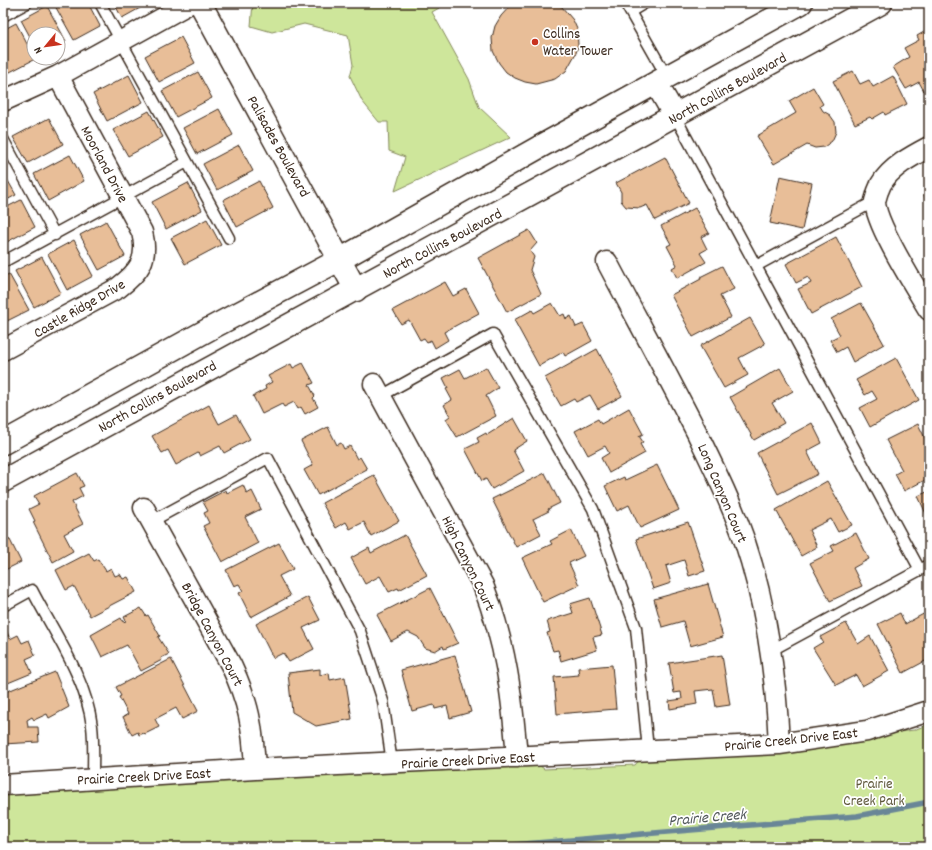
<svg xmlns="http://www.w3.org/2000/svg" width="932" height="850" viewBox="0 0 932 850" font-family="Dekko,sans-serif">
	<rect width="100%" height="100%" fill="#fff"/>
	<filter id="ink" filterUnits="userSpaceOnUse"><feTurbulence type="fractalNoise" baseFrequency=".025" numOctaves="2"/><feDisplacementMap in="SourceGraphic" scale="8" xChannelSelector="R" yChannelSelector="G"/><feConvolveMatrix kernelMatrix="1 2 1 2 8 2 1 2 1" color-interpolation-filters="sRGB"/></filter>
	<g filter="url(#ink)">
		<path fill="#cee69b" stroke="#84885c" d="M253,3H448L432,12L469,79L479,107L511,137L395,191L405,157L389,151L388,122H379L362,101L350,76L353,65L348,35L304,24L272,32L251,26Z
			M929,724V847H3V795L13,793L535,762L544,769L635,765L642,757L870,736L914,730Z"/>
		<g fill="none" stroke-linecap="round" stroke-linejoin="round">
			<path stroke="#698697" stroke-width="5.5" d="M487,847L857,816L929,802"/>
		</g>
		<path fill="#e8be98" stroke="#3b2a1e" d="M56,3H88L100,26L74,40L54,4Z
			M114,3H149L122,18Z
			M515,3H556L562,7L573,20L577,29L578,45L576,53L566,71L555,79L536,84L525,82L515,78L506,72L499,63L493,51L492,38L495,26L501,16L511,5Z
			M47,6L66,41L58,46V34H34V44L21,20Z
			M16,23L35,59L8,73L3,63V30Z
			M929,29V88L924,91L919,82L906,89L893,67L909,57L904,48L919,40L917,36Z
			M181,37L195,63L159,82L145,56Z
			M853,71L860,84L869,80L873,87L893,76L907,104L885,115L884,112L872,119L870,117L855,124L833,81Z
			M198,72L212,98L176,117L162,91Z
			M129,75L143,102L107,121L93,94Z
			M813,87L823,104L820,106L823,111L830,115L835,122L836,132L832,141L824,147L815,148L807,145L774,164L757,136L796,113L789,101Z
			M219,109L233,135L197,154L183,128Z
			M149,111L163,137L128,156L113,130Z
			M49,118L63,144L28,163L13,137Z
			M239,145L253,171L217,190L203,164Z
			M70,155L84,181L48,201L34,174Z
			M665,157L689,203L655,220L647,205L640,208L626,207L621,201V192L616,183Z
			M3,172L16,195L3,202Z
			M780,176L812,183L802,230L770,223Z
			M259,181L273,208L237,227L223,200Z
			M188,183L202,210L166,229L152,202Z
			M929,192V209L924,195Z
			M21,200L35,227L3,244V209Z
			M695,208L709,233L701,237L707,249L700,253L706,262L677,278L672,268L677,265L667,246L671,244L661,226Z
			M207,219L221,245L185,264L171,238Z
			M106,221L125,256L99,270L80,235Z
			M529,230L537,243L530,251L534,257L530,270L541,294L507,312L478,258Z
			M836,237L862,287L811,314L798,289L811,283L808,277L796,283L786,264Z
			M74,240L93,276L67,290L48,254Z
			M42,257L61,293L34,307L15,271Z
			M722,266L734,289L720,296L731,317L693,337L671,295L701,279L700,277Z
			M9,274L29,310L3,323V277Z
			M445,282L453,296L466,289L479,313L444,332L448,340L435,348L431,340L427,342L424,338L420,340L409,320L401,324L393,310Z
			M552,303L560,316L564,314L566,319L571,316L576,327L583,324L592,341L565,356L563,352L539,366L514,320L532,310L534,313Z
			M861,303L884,344L853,362L846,347L837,352L830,340L840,335L831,319Z
			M750,318L765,344L739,358L748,375L724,388L700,346Z
			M597,349L622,396L598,409L590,395L576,402L574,399L561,406L545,378Z
			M896,358L919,400L870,427L860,408L877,399L872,391L865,395L856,380Z
			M303,363L314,383L309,385L315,396L313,398L318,407L305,414L301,407L298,409L294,402L284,407L282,404L262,414L253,396L266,389L265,386L272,382L268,376L291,364L293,368Z
			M486,367L498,388L486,396L496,416L457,437L446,419L450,416L444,405L452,400L446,389L448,388L443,378L460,369L465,378Z
			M780,368L793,391L772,403L784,423L754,440L730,397Z
			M209,405L219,424L236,415L250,439L224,453L220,446L200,456L198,453L176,465L168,450L162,453L152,436Z
			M629,408L643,434L639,436L643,442L640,444L645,453L609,473L601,458L609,453L605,446L588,455L575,431L598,419L601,424Z
			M514,418L527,441L513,450L524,471L492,489L486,479L482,481L465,449L479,442L477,438L486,433L487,435Z
			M812,423L822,443L807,451L818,474L778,494L757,453Z
			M918,424L929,446V478L904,491L895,474L902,470L886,440Z
			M328,427L337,445L341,443L344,449L350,446L357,459L360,457L367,469L318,495L304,470L313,465L301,441Z
			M657,465L679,510L640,528L629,505L617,511L605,486L624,477L625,480Z
			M77,473L84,486L79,488L83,496L72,502L83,524L64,534L73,551L53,562L33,522L35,521L29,509L39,504L34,496Z
			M545,473L560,503L548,509L549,511L533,519L541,534L516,547L492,499Z
			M374,475L399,521L371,536L364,522L350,529L346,522L336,528L322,503Z
			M827,481L852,525L838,532L831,519L809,530L817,547L801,556L776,510Z
			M243,485L247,494L252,491L261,509L245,517L258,543L222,562L203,526L209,523L204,513L208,511L203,502L226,490L227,493Z
			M929,491V515L927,516L918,496Z
			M688,522L705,571L689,576L684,560L666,566L671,583L653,589L636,539Z
			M571,530L584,556L569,563L579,585L543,602L522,558L552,544L550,541Z
			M856,533L869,559L853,568L862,586L830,601L810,563L834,551L831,546Z
			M405,535L427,575L399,590L398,588L389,592L380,576L365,584L351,558L369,548L371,553Z
			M9,538L21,562L3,571V542Z
			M279,543L293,569L279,576L290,596L251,617L239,593L243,591L239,584L234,586L226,570Z
			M89,553L94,561L98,559L106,571L111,568L115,576L120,574L123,579L128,577L136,592L90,616L74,586L66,590L56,570Z
			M708,584L723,637L690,646L683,621L662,627L654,599Z
			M430,588L458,643L444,649L443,646L435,651L425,648L418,637L408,632L391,641L377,615Z
			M308,597L320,620L303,628L314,649L289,662L283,653L273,658L256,624Z
			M590,598L602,635L593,637L597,650L561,661L558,650L553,651L547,633L550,632L547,621L573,613L570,604Z
			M141,608L146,616L148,615L160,636L158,637L169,654L161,658L162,660L141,671L127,645L102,657L91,635L121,618L123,622L126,621L124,617Z
			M929,611V659L903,673L878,624L900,613L905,624Z
			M3,623L10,639L18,635L22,643L29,640L35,655L26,659L32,673L3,685Z
			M846,623L858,644L870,636L889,671L862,686L856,675L836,685L813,648L823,642L820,637Z
			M455,655L471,712L450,718L447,706L435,709L434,705L412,711L401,670Z
			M722,655L730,705L716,707L713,689L695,691L697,704L670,709L669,701L682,699L681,692L674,693L669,663Z
			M171,659L198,711L182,719L176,708L155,719L159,727L145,734L144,733L139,735L138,732L132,735L123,717L128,714L119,697L121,696L116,687Z
			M612,665L616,709L557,714L554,677L579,675L578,668Z
			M320,669V675L329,673L330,680L345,677L352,719L316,726L292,712L288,673Z
			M55,672L69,707L49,718L47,714L34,720L32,717L27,720L28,727H38L39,742L3,744V693Z"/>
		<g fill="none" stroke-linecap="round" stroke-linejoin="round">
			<defs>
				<path id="service" d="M100,3L229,238
					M625,3L667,77
					M630,12L645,3
					M3,16L27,3
					M675,116L920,570
					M3,139L55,235
					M3,262L187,162
					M756,266L875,201
					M381,396L493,334L593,509L636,628L648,750
					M152,521L268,458L360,631L383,701L392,763
					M3,606L32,590C54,633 86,677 92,726C94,743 93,761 93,778
					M770,651L929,565"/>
				<path id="minor" d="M3,101L58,76L190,3
					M929,147C912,156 891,167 881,184C879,188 876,197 875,201C875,224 916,288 929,310
					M607,262C637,319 668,376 697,433C714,468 731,502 744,539C766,604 776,675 779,744
					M3,350L118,288C139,272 149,260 142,232L58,76
					M374,384L483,585C506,644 512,695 517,757
					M144,508L231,665C249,703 253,727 255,769
					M3,785L255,769L779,744L867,731L929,711"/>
				<path id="tertiary" d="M200,3L356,290"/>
				<path id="secondary" d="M656,83L675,116
					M3,443L213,327L341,259L543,145L801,3
					M3,481C295,320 589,164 881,3"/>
			</defs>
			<use href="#service" stroke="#3b2a1e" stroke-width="13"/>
			<use href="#minor" stroke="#3b2a1e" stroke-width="23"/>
			<use href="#tertiary" stroke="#3b2a1e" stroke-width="25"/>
			<use href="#secondary" stroke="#3b2a1e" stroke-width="25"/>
			<use href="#service" stroke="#fff" stroke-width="10"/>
			<use href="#minor" stroke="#fff" stroke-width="20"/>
			<use href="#tertiary" stroke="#fff" stroke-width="22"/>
			<use href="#secondary" stroke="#fff" stroke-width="22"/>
		</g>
	</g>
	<circle fill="#c8321e" stroke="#fff" stroke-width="1.5" cx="535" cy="42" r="4"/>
	<g text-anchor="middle" stroke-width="3.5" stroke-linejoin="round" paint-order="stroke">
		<g font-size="15" fill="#3b2a1e" stroke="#fff" text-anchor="start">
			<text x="543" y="38">Collins<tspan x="543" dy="17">Water Tower</tspan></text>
		</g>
		<g font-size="15" fill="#3b2a1e" stroke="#fff">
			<text transform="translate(727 88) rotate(-29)" y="5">North Collins Boulevard</text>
			<text transform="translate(279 146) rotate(61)" y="5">Palisades Boulevard</text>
			<text transform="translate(105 164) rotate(62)" y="5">Moorland Drive</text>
			<text transform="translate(442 243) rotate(-28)" y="5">North Collins Boulevard</text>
			<text transform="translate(79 308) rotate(-30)" y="5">Castle Ridge Drive</text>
			<text transform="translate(157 396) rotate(-29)" y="5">North Collins Boulevard</text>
			<text transform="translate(723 493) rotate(67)" y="5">Long Canyon Court</text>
			<text transform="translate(469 563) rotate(64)" y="5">High Canyon Court</text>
			<text transform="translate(213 634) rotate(62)" y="5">Bridge Canyon Court</text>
			<text transform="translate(791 739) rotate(-6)" y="5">Prairie Creek Drive East</text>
			<text transform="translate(468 760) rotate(-3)" y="5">Prairie Creek Drive East</text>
			<text transform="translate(144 776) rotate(-3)" y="5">Prairie Creek Drive East</text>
		</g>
		<g font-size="15" fill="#60593d" stroke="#fff">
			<text x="874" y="788">Prairie<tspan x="874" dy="17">Creek Park</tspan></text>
		</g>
		<g font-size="16" font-style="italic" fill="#52585b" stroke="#fff">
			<text transform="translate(707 816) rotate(-5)" y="6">Prairie Creek</text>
		</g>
	</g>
	<rect width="932" height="850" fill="none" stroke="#fff" stroke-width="16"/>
	<rect x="8" y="8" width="916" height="834" fill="none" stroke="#3b2a1e" stroke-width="1.5" filter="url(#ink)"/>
	<g transform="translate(46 46) rotate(241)"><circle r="19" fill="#ffffff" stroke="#b1aaa5"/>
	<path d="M0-3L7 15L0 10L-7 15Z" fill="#c8321e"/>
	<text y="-6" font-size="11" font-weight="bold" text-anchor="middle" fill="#3b2a1e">N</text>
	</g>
</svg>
